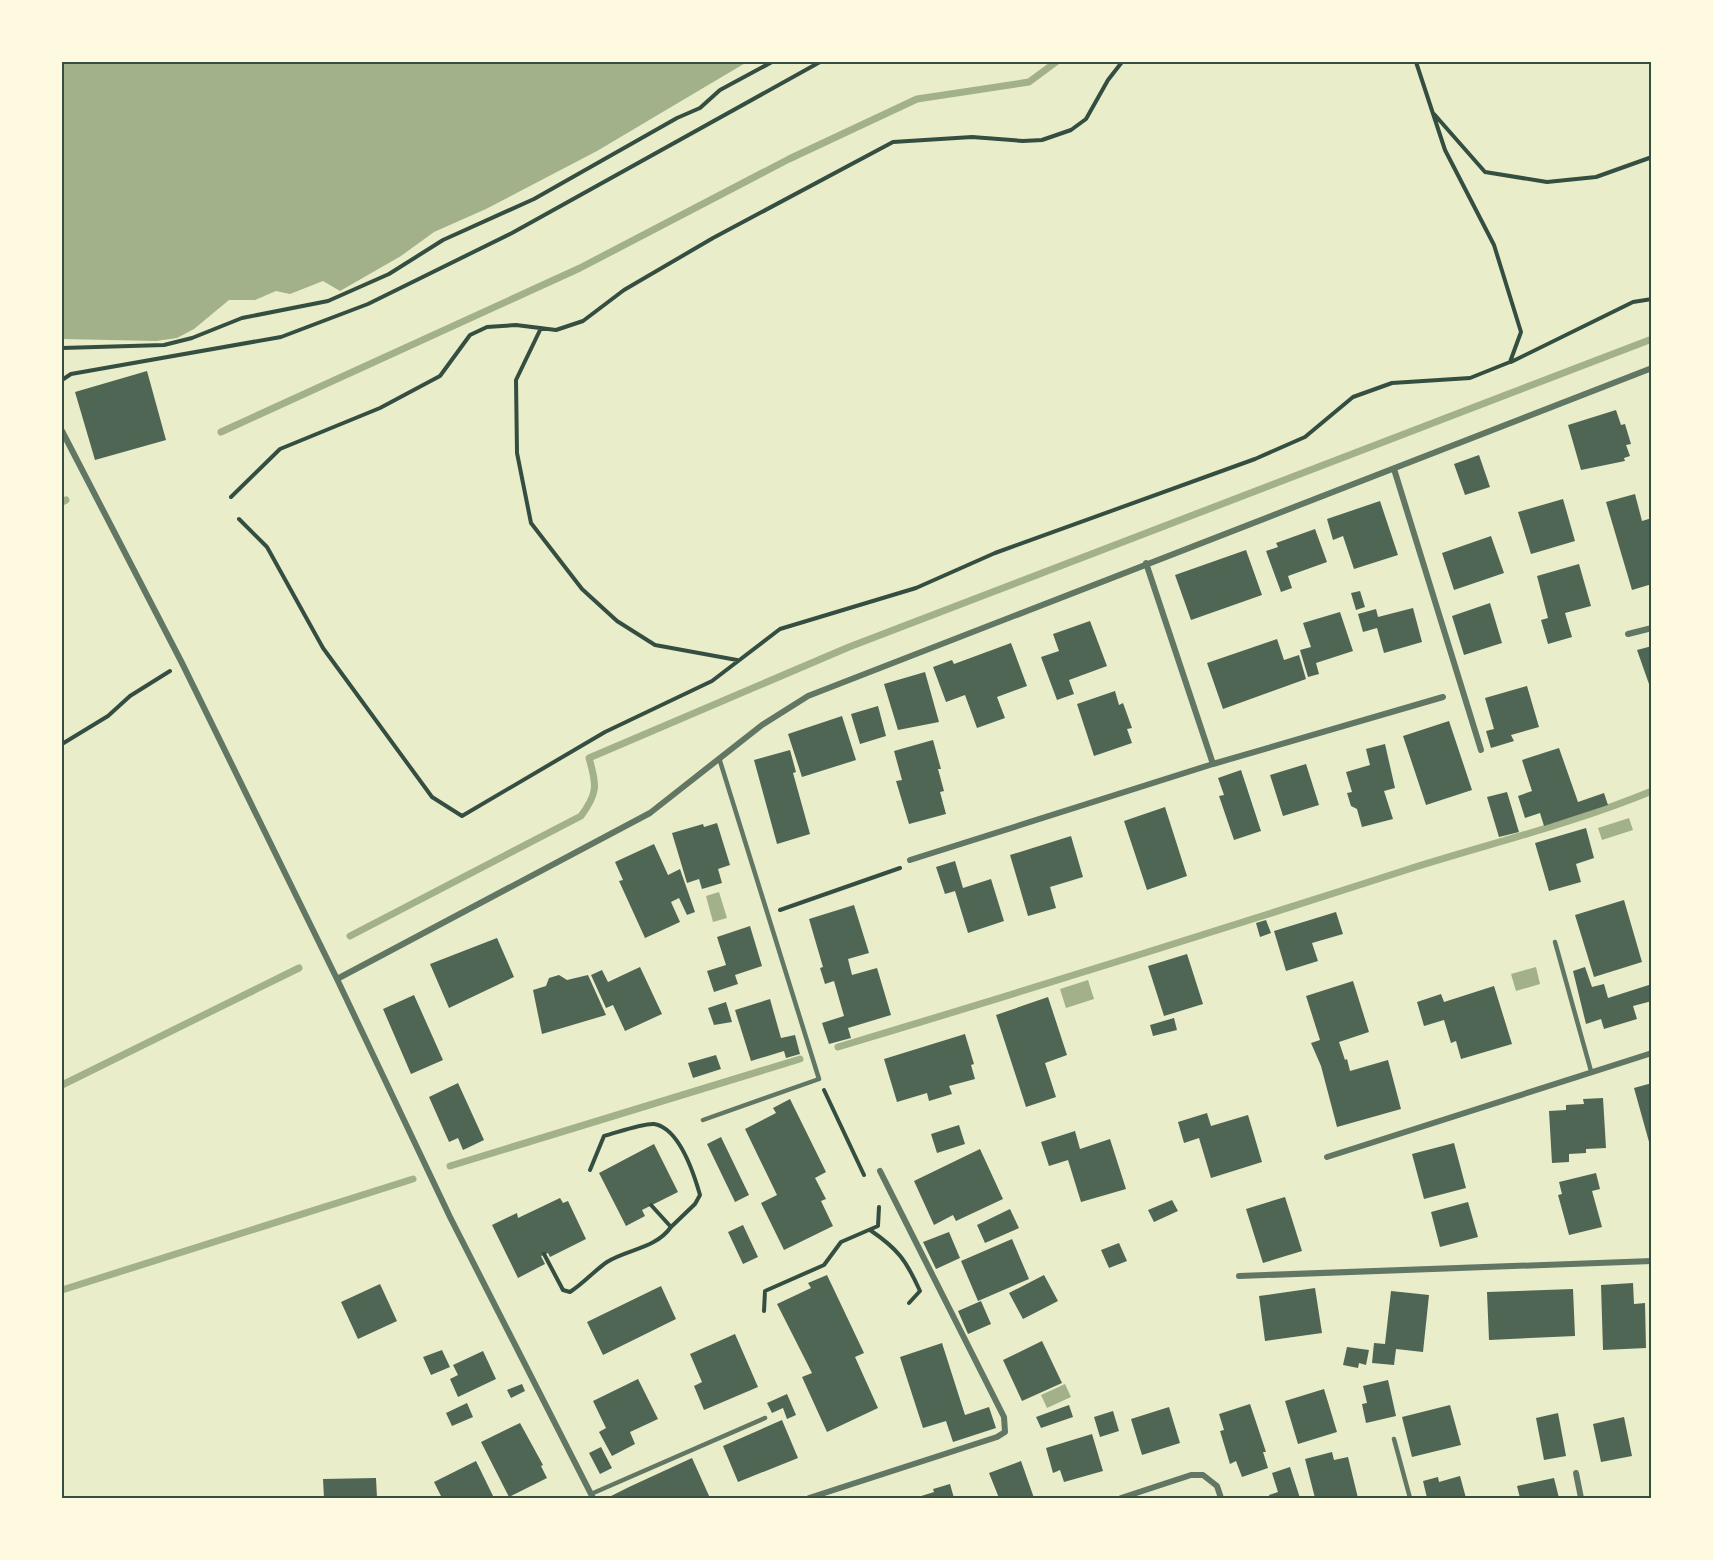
<svg xmlns="http://www.w3.org/2000/svg" width="1713" height="1560" viewBox="0 0 1713 1560" font-family="Figtree,sans-serif">
	<rect width="100%" height="100%" fill="#e9edc9"/>
	<path fill="#a3b18a" d="M62,62H747L597,151L486,209L434,232L401,256L340,291L323,281L290,294L276,291L255,300H229L194,329L177,338L156,341L62,339Z
		M1629,818L1633,830L1602,840L1598,828Z
		M719,892L727,918L713,922L706,896Z
		M1536,967L1540,984L1516,991L1511,974Z
		M1088,980L1094,999L1066,1008L1060,989Z
		M1065,1384L1071,1397L1047,1408L1041,1395Z"/>
	<g fill="none" stroke-linecap="round" stroke-linejoin="round">
		<path stroke="#a3b18a" stroke-width="7" d="M221,432L580,268L789,159L917,99L1029,82L1056,62
			M62,502L66,500
			M350,936L581,816C598,793 597,785 589,758L849,647L1652,339
			M838,1047C1028,990 1217,931 1406,870C1488,844 1572,824 1652,791
			M62,1085L299,968
			M450,1166L800,1059
			M62,1290L413,1179"/>
	</g>
	<path fill="#4f6655" d="M147,371L166,440L95,460L75,392Z
		M1616,410L1621,425L1625,424L1631,444L1626,445L1630,456L1624,458L1625,461L1581,470L1568,425Z
		M1479,455L1490,487L1465,495L1454,464Z
		M1635,494L1642,521L1652,518V584L1632,590L1606,502Z
		M1563,499L1575,541L1531,554L1518,512Z
		M1380,501L1398,555L1354,569L1343,536L1333,540L1327,519Z
		M1315,529L1327,562L1288,576L1292,588L1281,592L1266,551L1278,547L1276,543Z
		M1491,536L1504,573L1454,590L1442,553Z
		M1246,550L1262,595L1191,620L1175,575Z
		M1579,564L1591,606L1565,613L1572,637L1548,644L1541,620L1548,618L1537,576Z
		M1360,591L1365,607L1356,610L1351,593Z
		M1490,603L1502,643L1464,655L1452,616Z
		M1413,608L1422,642L1384,653L1377,628L1363,632L1358,614L1376,609L1378,617Z
		M1340,612L1353,651L1316,663L1319,674L1308,677L1300,650L1311,647L1303,623Z
		M1090,621L1107,666L1069,680L1074,694L1057,700L1041,657L1059,651L1053,634Z
		M1277,639L1284,660L1299,655L1306,679L1223,709L1207,663Z
		M1011,643L1027,686L997,697L1005,718L977,728L965,695L946,702L933,667L952,660L954,664Z
		M1652,646V683L1649,684L1637,650Z
		M925,672L939,722L898,730L884,684Z
		M1527,686L1539,727L1511,735L1514,741L1491,748L1486,731L1494,729L1485,698Z
		M1115,691L1119,705L1123,703L1132,728L1127,729L1132,743L1094,756L1077,704Z
		M878,706L886,736L860,744L851,714Z
		M842,716L856,760L802,777L788,734Z
		M1449,721L1472,790L1426,805L1403,736Z
		M933,740L941,769H938L944,791L940,792L946,814L909,824L896,781L902,780L894,751Z
		M1385,744L1395,788L1384,791L1393,819L1362,827L1357,809L1351,806L1347,793L1352,792L1346,772L1370,765L1366,749Z
		M1559,748L1578,802L1604,793L1608,805L1544,826L1540,813L1525,818L1518,796L1532,791L1522,760Z
		M790,750L796,772L793,773L810,834L777,844L754,760Z
		M1306,764L1319,805L1283,816L1270,775Z
		M1241,770L1261,831L1234,840L1219,796L1224,795L1218,778Z
		M1507,792L1519,832L1499,837L1487,797Z
		M1165,807L1187,876L1147,890L1124,821Z
		M717,823L730,865L718,869L722,883L702,889L699,879L687,883L672,833L703,824L704,827Z
		M1586,828L1594,858L1576,864L1581,882L1549,891L1535,843Z
		M1071,836L1083,877L1050,887L1056,908L1028,916L1010,855Z
		M654,844L668,875L680,869L695,912L687,915L679,898L671,902L680,922L645,938L619,881L623,880L615,862Z
		M955,861L963,888L991,879L1004,921L968,933L955,891L945,894L936,867Z
		M1624,900L1642,962L1594,977L1575,915Z
		M854,905L869,953L848,959L852,975L877,968L891,1015L848,1028L851,1038L829,1044L822,1023L844,1016L834,981L825,984L820,968L823,967L809,919Z
		M1336,912L1343,934L1312,943L1318,961L1286,971L1274,931Z
		M1266,920L1271,933L1260,937L1256,923Z
		M750,926L762,966L735,975L738,984L714,992L707,971L726,965L717,937Z
		M497,938L514,977L449,1008L430,964Z
		M1187,954L1203,1004L1164,1016L1148,966Z
		M640,967L662,1014L625,1031L613,1005L606,1008L591,975L602,970L608,982Z
		M1585,967L1592,987L1604,984L1608,998L1652,984V1001L1633,1006L1637,1019L1604,1029L1601,1019L1586,1024L1573,971Z
		M559,975L567,980L588,975L606,1015L542,1034L533,990L546,986L549,978Z
		M1353,981L1369,1032L1339,1042L1345,1060L1347,1059L1350,1071L1388,1060L1401,1109L1337,1127L1321,1066L1311,1043L1320,1040L1306,996Z
		M1494,986L1512,1044L1461,1059L1456,1041L1451,1043L1444,1020L1424,1026L1417,1002L1441,994L1444,1002Z
		M414,995L443,1060L411,1074L383,1009Z
		M1048,997L1067,1055L1045,1063L1056,1097L1026,1107L996,1015Z
		M770,999L781,1038L795,1035L800,1054L786,1058L784,1051L751,1061L735,1010Z
		M726,1002L732,1022L714,1025L708,1008Z
		M1174,1018L1177,1030L1153,1036L1150,1025Z
		M965,1034L974,1064L971,1065L975,1079L949,1086L952,1094L929,1101L927,1093L897,1102L884,1059Z
		M716,1055L721,1069L693,1078L688,1063Z
		M458,1083L484,1140L463,1150L458,1138L449,1142L429,1097Z
		M1652,1083V1149H1651L1634,1088Z
		M1603,1098L1606,1148L1586,1149V1153L1569,1154V1162L1552,1163L1549,1111L1566,1110V1105L1584,1104L1583,1099Z
		M790,1099L826,1172L815,1178L826,1199L821,1201L833,1226L784,1250L761,1203L777,1195L745,1129L776,1113L773,1108Z
		M1207,1113L1211,1126L1248,1115L1262,1162L1211,1178L1199,1138L1184,1143L1178,1122Z
		M959,1125L965,1144L937,1153L931,1134Z
		M1075,1131L1080,1149L1110,1139L1126,1189L1081,1202L1068,1160L1049,1166L1041,1142Z
		M721,1137L749,1195L735,1202L707,1144Z
		M1454,1143L1466,1188L1424,1199L1412,1154Z
		M654,1144L678,1192L642,1210L645,1216L626,1226L599,1173Z
		M980,1149L1003,1199L956,1221L953,1215L934,1225L914,1181Z
		M1596,1173L1600,1189L1592,1191L1602,1227L1569,1235L1558,1195L1562,1194L1559,1182Z
		M1285,1197L1302,1251L1263,1263L1246,1209Z
		M560,1198L563,1203L568,1201L586,1239L550,1257L548,1253L541,1256L545,1264L518,1278L492,1225L517,1213L518,1218Z
		M1172,1200L1178,1211L1154,1222L1148,1210Z
		M1468,1202L1478,1237L1440,1247L1431,1212Z
		M1010,1209L1019,1228L985,1243L977,1225Z
		M743,1225L758,1257L743,1264L728,1232Z
		M949,1232L960,1258L936,1269L923,1242Z
		M1012,1239L1029,1279L978,1301L961,1261Z
		M1119,1243L1127,1261L1109,1268L1101,1250Z
		M827,1275L864,1353L855,1357L878,1408L827,1432L802,1377L812,1373L777,1304L811,1288L808,1283Z
		M1044,1275L1058,1301L1023,1319L1009,1293Z
		M1633,1283L1634,1304L1645,1303L1646,1348L1603,1350L1601,1285Z
		M380,1284L397,1321L358,1339L341,1302Z
		M661,1286L676,1319L603,1355L587,1322Z
		M1315,1288L1322,1333L1265,1341L1259,1296Z
		M1573,1289L1575,1336L1489,1340L1487,1292Z
		M1391,1291L1429,1295L1423,1352L1396,1349L1394,1365L1372,1363L1374,1343L1385,1344Z
		M981,1301L991,1324L968,1334L958,1311Z
		M735,1334L758,1387L704,1410L694,1386L702,1382L690,1354Z
		M1042,1341L1062,1383L1022,1401L1003,1360Z
		M942,1343L965,1415L989,1407L996,1428L953,1442L946,1421L923,1428L900,1357Z
		M1347,1347L1369,1350L1366,1365L1359,1363L1358,1368L1343,1365Z
		M442,1350L450,1367L431,1375L423,1357Z
		M483,1351L496,1379L458,1397L450,1379L458,1375L453,1365Z
		M638,1379L658,1419L630,1432L635,1444L612,1456L599,1432L606,1428L593,1401Z
		M1388,1380L1396,1416L1366,1423L1362,1404L1367,1403L1363,1386Z
		M522,1384L525,1391L511,1398L507,1390Z
		M1324,1389L1337,1432L1298,1444L1285,1401Z
		M787,1394L796,1415L787,1419L783,1408L772,1413L767,1403Z
		M467,1403L473,1417L452,1426L446,1413Z
		M1250,1404L1266,1452H1263L1268,1468L1242,1477L1236,1461L1230,1464L1220,1431L1224,1430L1219,1414Z
		M1069,1405L1073,1417L1041,1428L1036,1417Z
		M1450,1405L1461,1445L1412,1457L1402,1417Z
		M1169,1407L1180,1443L1142,1455L1131,1419Z
		M1113,1411L1119,1431L1100,1437L1094,1417Z
		M1558,1413L1566,1456L1544,1460L1536,1418Z
		M1624,1417L1632,1456L1601,1462L1593,1424Z
		M782,1420L798,1458L738,1482L723,1446Z
		M520,1423L543,1465L541,1466L547,1478L509,1497L481,1442Z
		M1092,1434L1103,1471L1064,1482L1060,1470L1053,1473L1046,1448Z
		M601,1447L612,1468L600,1474L589,1453Z
		M1332,1452L1334,1460L1348,1457L1358,1498H1315L1305,1459Z
		M692,1458L710,1498H607L629,1487Z
		M476,1461L494,1498H442L434,1482Z
		M1021,1461L1034,1498H999L989,1473Z
		M1290,1467L1300,1498H1270L1269,1495L1278,1492L1272,1473Z
		M1460,1476L1466,1498H1427L1423,1481L1438,1477L1439,1482Z
		M376,1478L377,1498H324L323,1479Z
		M1554,1478L1559,1498H1520L1517,1486Z
		M950,1484L954,1498H915L934,1492L933,1489Z"/>
	<g fill="none" stroke-linecap="round" stroke-linejoin="round">
		<path stroke="#344e41" stroke-width="4" d="M1434,114L1485,172L1547,182L1596,177L1652,157
			M541,328L516,380L517,453L531,523L582,589L617,621L655,645L737,660
			M62,348L164,345L192,338L242,318L328,301L389,274L443,240L534,199L677,118L700,108L720,90L772,62
			M1511,362L1633,302L1652,299
			M62,380L71,374L281,337L368,304L512,233L820,62
			M231,497L280,449L380,408L440,376L470,335L487,327L516,325L556,330L583,321L624,290L713,238L893,142L972,137L1023,141L1042,140L1071,130L1086,119L1108,80L1122,62
			M239,519L267,547L323,648L432,797L462,816L605,732L712,681L780,629L916,588L995,553L1255,459L1305,437L1353,397L1392,383L1470,378L1510,362L1521,332L1494,245L1445,150L1416,62
			M62,744L108,716L130,696L170,671
			M780,910L900,868
			M824,1090L864,1175
			M590,1170L604,1136C616,1133 643,1123 654,1124C679,1128 694,1174 700,1195L695,1204L671,1227
			M870,1230C898,1249 906,1260 920,1291L909,1303
			M544,1254L563,1290L570,1292C584,1283 594,1271 607,1262C628,1249 655,1249 671,1227L651,1205
			M764,1311L765,1291L824,1265L841,1242L878,1226L879,1207"/>
		<path stroke="#617663" stroke-width="4.5" d="M1555,942L1591,1071
			M703,1120L819,1079L720,761
			M1394,1439L1410,1498
			M591,1494L765,1418"/>
		<path stroke="#617663" stroke-width="6" d="M62,431L182,663L337,979L450,1217L593,1498
			M1394,469L1481,750
			M1146,563L1213,764
			M1628,634L1652,628
			M910,860L1213,764L1443,697
			M337,979L650,813L762,725L808,696L1652,368
			M1327,1157L1652,1053
			M1239,1276L1652,1261
			M1576,1473L1581,1498
			M809,1498L997,1437L1005,1432L1004,1417L880,1171
			M1121,1498L1191,1475H1203L1217,1486L1221,1498"/>
	</g>
	<rect width="1713" height="1560" fill="none" stroke="#fefae0" stroke-width="126"/>
	<rect x="63" y="63" width="1587" height="1434" fill="none" stroke="#344e41" stroke-width="2"/>
</svg>
